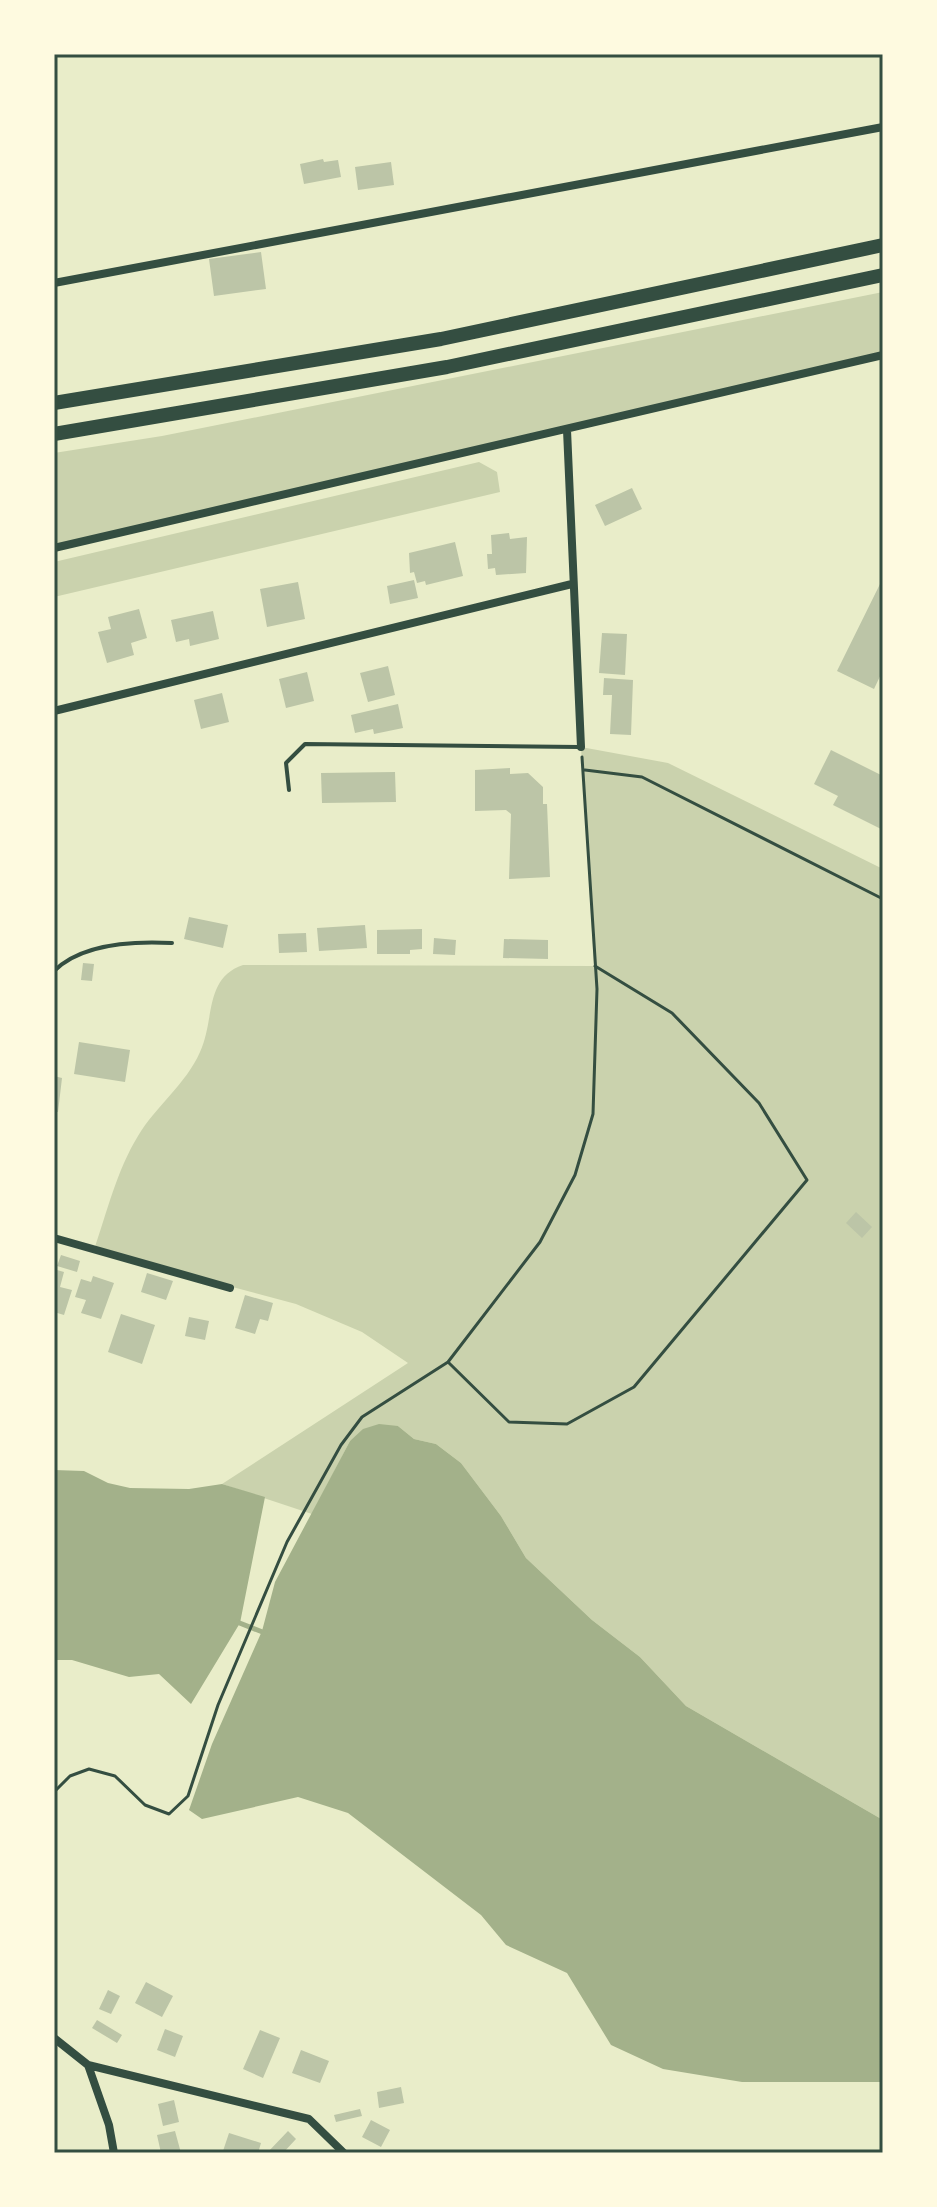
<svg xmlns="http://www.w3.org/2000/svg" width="937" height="2207" viewBox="0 0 937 2207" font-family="'Roboto Serif',serif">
	<rect width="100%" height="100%" fill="#e9edc9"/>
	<path fill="#cad2ad" d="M883,292V355L54,548V453L162,436Z
		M479,462L497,472L500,492L54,597V562Z
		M581,747L668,763L883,869V1820L686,1706L640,1657L592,1620L526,1558L501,1516L461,1463L436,1444L414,1439L398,1426L350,1441L312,1514L222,1484L408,1363L362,1332L296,1304L94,1250C107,1212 117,1170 138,1136C156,1106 186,1084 200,1052C215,1020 204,978 243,965L594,966Z"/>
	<path fill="#a3b18a" d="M379,1424L398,1426L414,1439L436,1444L461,1463L501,1516L526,1558L592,1620L640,1657L686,1706L883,1820V2082H742L663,2069L611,2045L567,1973L506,1945L481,1915L348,1813L298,1797L202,1819L189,1810L212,1744L262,1631L275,1582L350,1441L363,1429Z
		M54,1470L84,1471L108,1483L130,1488L189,1489L222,1484L265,1497L240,1623L191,1704L159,1674L129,1677L72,1660H54Z"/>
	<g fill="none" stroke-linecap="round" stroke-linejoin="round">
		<path stroke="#a3b18a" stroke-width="5" d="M237,1622L265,1633"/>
	</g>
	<path fill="#bcc5a7" d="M323,159L324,162L338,160L341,177L304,184L300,164Z
		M391,162L394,185L358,190L355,167Z
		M261,252L266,289L214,296L209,259Z
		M632,488L642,509L605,526L595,505Z
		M509,533L510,539L527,537L526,573L496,575L495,568L488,569L487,554H492L491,535Z
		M455,542L463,576L426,585L425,581L417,583L414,572L410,573L409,553Z
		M414,580L418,598L390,604L387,586Z
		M298,582L305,619L267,627L260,589Z
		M880,584L883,586V670L874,689L837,671Z
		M139,609L147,638L131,643L134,655L107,663L98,632L111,629L108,617Z
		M213,611L219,639L190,646L189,639L176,642L171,620Z
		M602,633L627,634L625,675L599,673Z
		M388,666L395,695L368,702L360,673Z
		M307,672L314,701L286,708L279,679Z
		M604,678L633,680L631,735L610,734L612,695H603Z
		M222,693L229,722L201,729L194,700Z
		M398,704L403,728L374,734L373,729L355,733L351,715Z
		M831,750L883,776V830L833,805L838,796L814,784Z
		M510,768V774L528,773L543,787V804H547L550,877L509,879L511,814L506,810L475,811V770Z
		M395,772L396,802L322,803L321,773Z
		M189,917L228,925L223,948L184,939Z
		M365,925L367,948L319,951L317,928Z
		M422,929V949L410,950V954H377V930Z
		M306,933L307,952L279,953L278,934Z
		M434,938L456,940L455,955L433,954Z
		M504,939L548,940V959L503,958Z
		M83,963L94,964L92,981L81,980Z
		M79,1042L130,1050L125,1082L74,1074Z
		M54,1076L62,1078L58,1112H54Z
		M856,1212L872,1227L862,1238L846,1223Z
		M61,1255L80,1261L77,1272L57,1266Z
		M57,1270L64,1272L60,1287L72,1290L64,1315L54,1312Z
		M147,1273L173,1281L166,1300L141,1292Z
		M93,1276L114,1283L101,1319L81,1313L86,1300L75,1297L81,1279L91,1282Z
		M245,1295L273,1303L268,1321L260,1319L255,1334L235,1328Z
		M121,1314L155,1325L142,1364L108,1352Z
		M189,1317L209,1321L205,1340L185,1336Z
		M146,1982L173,1996L162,2017L135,2003Z
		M108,1990L120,1996L111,2014L99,2009Z
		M97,2020L122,2035L117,2043L92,2028Z
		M165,2029L183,2036L175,2057L157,2050Z
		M260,2030L280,2038L263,2078L243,2069Z
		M301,2050L329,2061L320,2083L292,2073Z
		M401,2087L404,2103L379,2108L377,2092Z
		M174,2100L179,2122L163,2126L158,2104Z
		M360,2109L362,2116L336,2122L334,2115Z
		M371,2120L390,2130L381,2147L362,2137Z
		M175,2131L181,2153H161L157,2135Z
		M288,2131L296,2139L283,2153H267Z
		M229,2133L261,2143L258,2153L223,2151Z"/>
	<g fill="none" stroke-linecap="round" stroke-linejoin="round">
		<path stroke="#344e41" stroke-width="3" d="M585,770L642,777L883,899
			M448,1362L509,1422L567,1424L634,1387L807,1180L759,1103L672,1013L595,966
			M54,1792L70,1776L89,1769L115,1776L145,1805L169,1814L188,1796L218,1705L287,1542L341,1445L362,1417L448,1362L540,1242L575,1175L593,1114L597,989L582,757"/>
		<path stroke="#344e41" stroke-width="4" d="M289,790L286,763L305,744L579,747
			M54,971C82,943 134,941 172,943"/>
		<path stroke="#344e41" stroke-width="8" d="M54,283L883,127
			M567,430L581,747
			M54,548L883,355
			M54,711L572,584
			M54,1238L230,1288
			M54,2038L88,2065L109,2125L114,2153
			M88,2065L309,2119L344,2153"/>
		<path stroke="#344e41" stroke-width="14" d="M54,403L441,339L883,245
			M54,434L447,367L883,275"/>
	</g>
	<rect width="937" height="2207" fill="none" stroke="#fefae0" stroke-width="112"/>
	<rect x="56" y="56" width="825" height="2095" fill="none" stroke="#344e41" stroke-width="3"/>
</svg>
